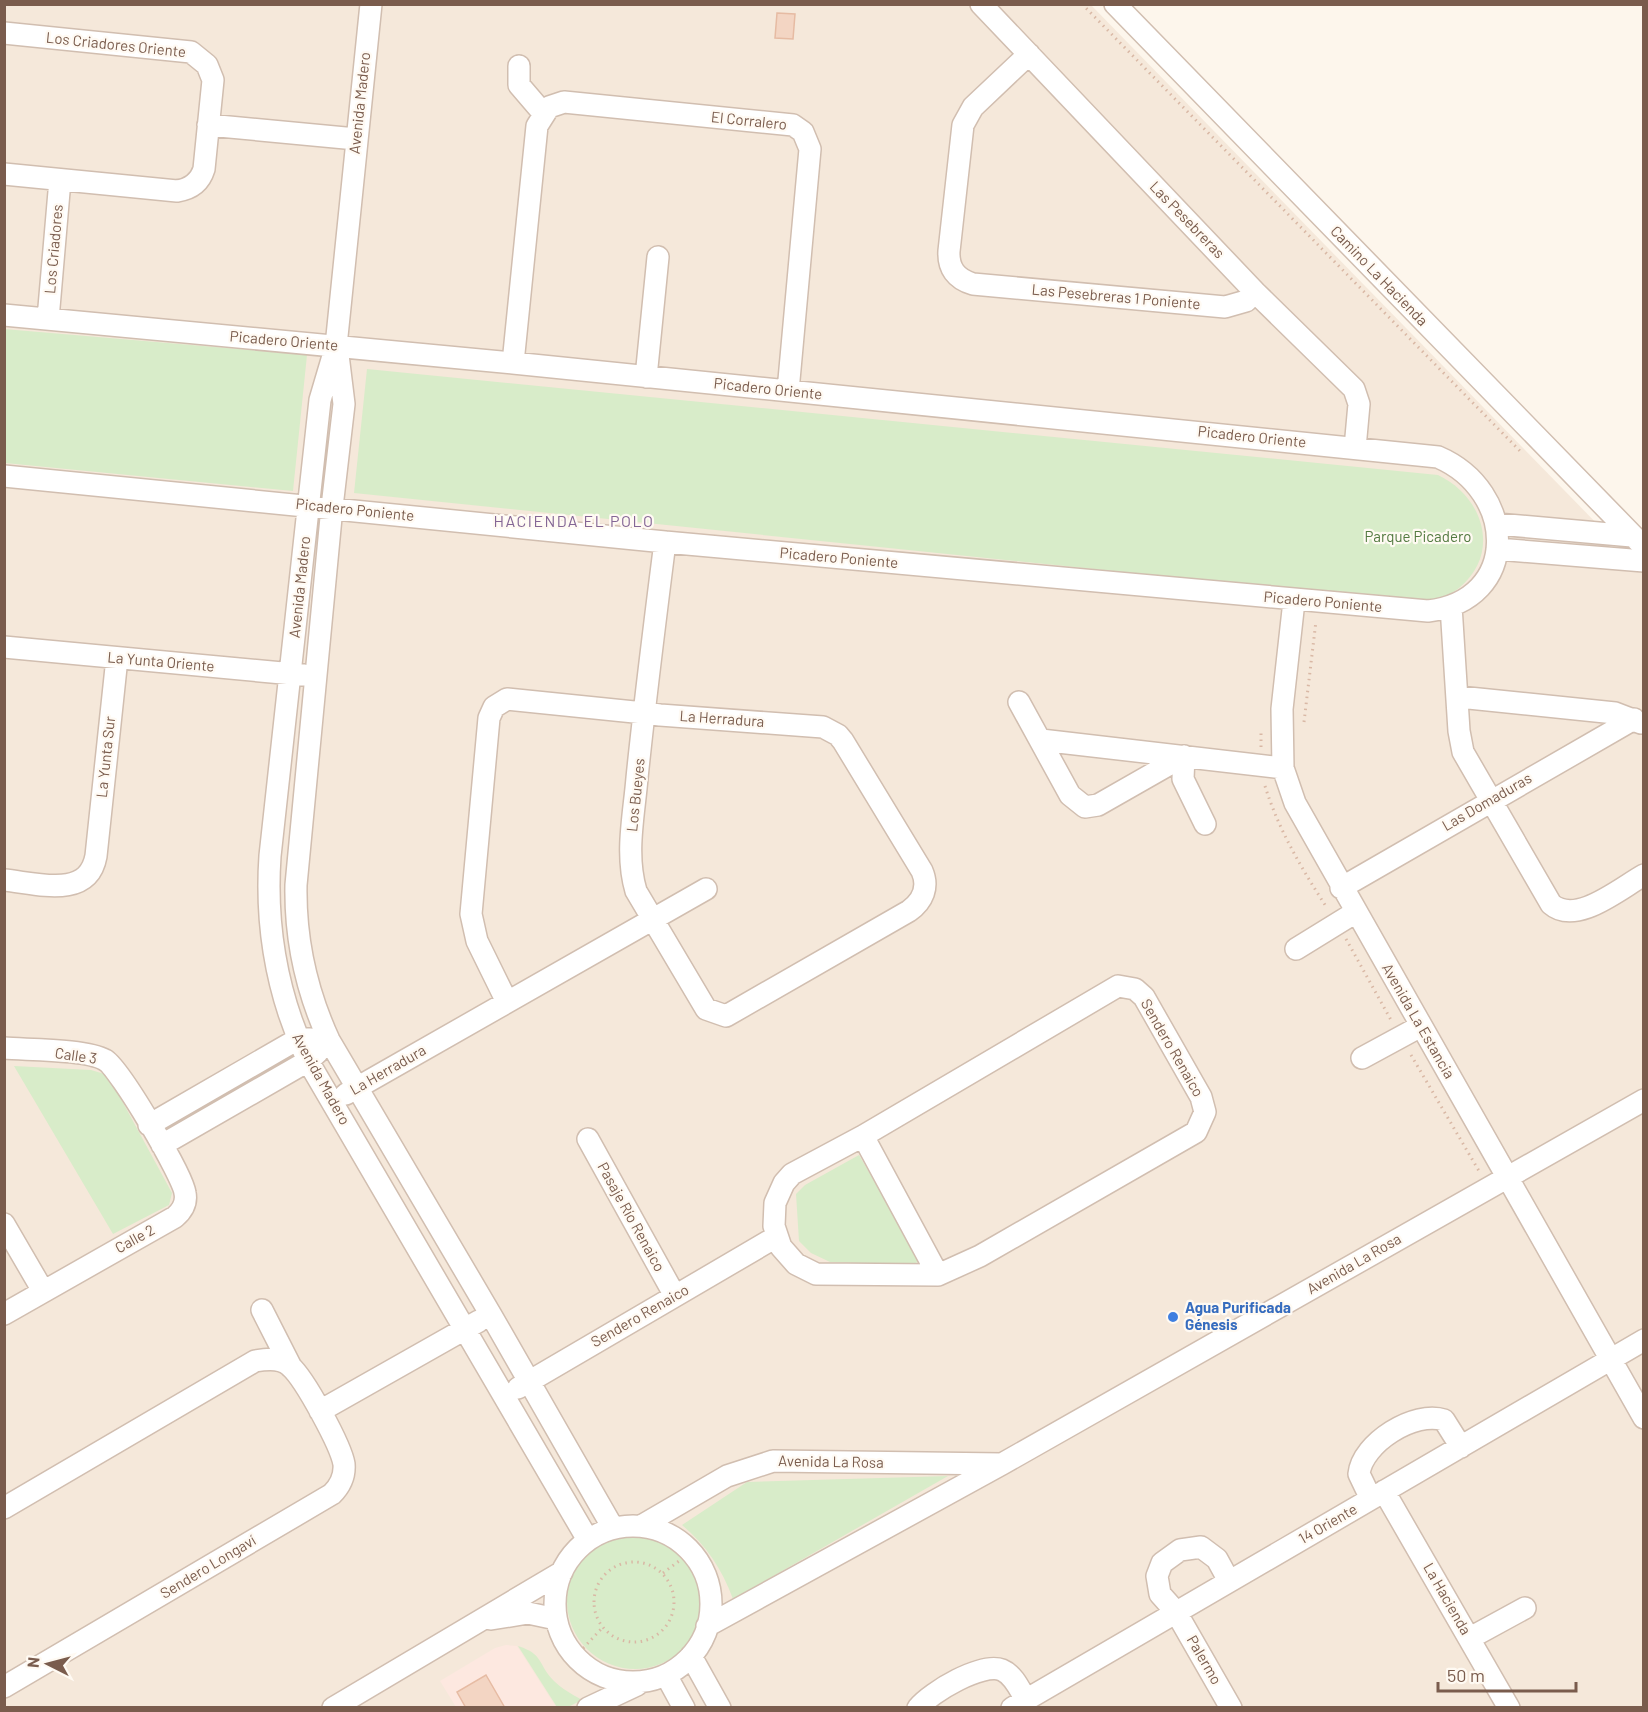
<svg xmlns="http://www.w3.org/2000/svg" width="1648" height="1712" viewBox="0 0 1648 1712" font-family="Barlow,sans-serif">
	<rect width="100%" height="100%" fill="#fdf6ec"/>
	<path fill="#f5e8da" d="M5,5H1091L1643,571V1707L5,1708Z"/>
	<path fill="#fde8e0" d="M506,1645L517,1646L556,1707H456L440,1681L495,1648Z"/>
	<path fill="#d8ecc9" d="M4,329L307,355L293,491L5,463Z
		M367,369L1438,475C1483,496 1502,553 1459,588C1449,596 1437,599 1425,603L354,493Z
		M14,1066L91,1070L108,1075L172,1193L169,1205L113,1234Z
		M859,1155L920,1259L914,1265L830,1262L811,1253L799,1241L796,1194L805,1185Z
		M948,1476L733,1599C722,1569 706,1545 682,1525L747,1482Z
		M567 1601a68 68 0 1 1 136 0a68 68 0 1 1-136 0Z
		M518,1646C544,1654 538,1665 554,1681C562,1689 572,1694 582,1700L568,1707H557Z"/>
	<path fill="#f3d5c3" stroke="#e6bba3" stroke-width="1.5" d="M777,13L795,14L793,39L775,38Z
		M486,1675L505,1708H466L457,1692Z"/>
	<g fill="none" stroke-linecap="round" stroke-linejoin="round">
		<defs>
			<path id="minor" d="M371,4L336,346L320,400L270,856C265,929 277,995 308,1061L588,1540
				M981,4L1255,292L1354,389L1359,404L1355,448
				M1115,4L1644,547
				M4,33L191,52L207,65L213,80L204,169C200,182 191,189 177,191L4,174
				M1029,54L973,107L963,125L949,251C948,268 956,279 973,284L1225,307L1246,301L1255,292
				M519,66V85L543,113
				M208,125L356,139
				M4,315L513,363L1438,457C1517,491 1521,600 1428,611L665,542L4,476
				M48,319L60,180
				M338,355L344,404L332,507L296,885C295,940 306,990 329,1040L491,1315L613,1528
				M513,363L537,126L549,107L564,102L793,125L803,132L810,149L788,391
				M646,377L658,257
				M1497,524L1632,536
				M1497,549L1644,561
				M1294,601L1282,709L1283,768L1295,803L1644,1418
				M1451,606L1459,731L1463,752L1551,904C1576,926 1619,889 1644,875
				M4,647L304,675
				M1459,697L1615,713L1641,723
				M1019,702L1070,795L1085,807L1098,805L1184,756
				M1041,740L1283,768
				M1184,756L1183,779L1205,824
				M4,880C36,883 88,900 96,856L117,658
				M1341,888L1634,719
				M1296,949L1356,912
				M1118,986L1135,989L1144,997L1201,1097L1205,1112L1196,1132L980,1256L938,1275L816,1274L796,1264L781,1247L774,1226L775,1203L784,1183L792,1174L863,1136Z
				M507,1002L477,941L471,914L489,718L494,707L507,699L644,713L660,715L823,727L838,735L843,741L922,871C929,887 923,901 909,911L726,1016L706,1009L636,891C625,854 634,815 637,778C645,699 655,621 665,542
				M4,1048C28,1050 86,1049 105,1060C119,1067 183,1176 185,1193C187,1203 182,1211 175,1217L4,1314
				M1362,1058L1421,1026
				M346,1094L706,889
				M149,1125L298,1039H311
				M863,1136L938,1275
				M588,1139L675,1296
				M162,1145L308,1061L318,1052
				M4,1224L43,1291
				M262,1310L291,1367
				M518,1388L776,1237
				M320,1411L479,1321
				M1384,1491L1509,1708
				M1371,1499L1359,1474C1362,1443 1415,1410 1444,1420L1461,1447
				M4,1508L255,1361C266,1359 281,1357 290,1366C305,1379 341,1446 344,1464C345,1476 340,1486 332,1494L4,1687
				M555 1604a78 78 0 1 1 156 0a78 78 0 1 1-156 0Z
				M641,1526L727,1476L773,1461L1002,1464
				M1229,1581L1217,1559L1201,1547L1180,1550L1162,1563L1157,1576L1160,1594L1176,1612L1231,1708
				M491,1619L528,1613L556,1619
				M707,1626L1002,1464L1644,1100
				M1470,1638L1525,1608
				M691,1656L720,1708
				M666,1675L684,1708
				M333,1708L562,1572
				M588,1708L637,1685
				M918,1708C931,1692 982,1662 1002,1670C1014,1675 1020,1690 1026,1700
				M1012,1708L1644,1340"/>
		</defs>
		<use href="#minor" stroke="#d1beb0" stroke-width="24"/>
		<path stroke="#d9b8a5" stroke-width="3" stroke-dasharray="1.5 4.5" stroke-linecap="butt" d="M1082,4L1522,453
			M1304,722L1316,621
			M1261,747V730
			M1265,786C1279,831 1302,869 1327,908
			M1346,939L1391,1020
			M1411,1055L1479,1171
			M594 1602a40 40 0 1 1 80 0a40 40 0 1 1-80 0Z
			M663,1573L691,1552
			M575,1657L603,1627"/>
		<use href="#minor" stroke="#fff" stroke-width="21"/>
	</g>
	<circle fill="#3f7fe0" stroke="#fffaf3" stroke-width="2" cx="1173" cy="1317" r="6"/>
	<g text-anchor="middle" stroke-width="4.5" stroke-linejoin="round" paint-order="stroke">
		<g font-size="15" fill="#7a5c4d" stroke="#fffaf3">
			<text transform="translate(116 45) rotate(6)" y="5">Los Criadores Oriente</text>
			<text transform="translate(360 103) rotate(-84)" y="5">Avenida Madero</text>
			<text transform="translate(749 121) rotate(6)" y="5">El Corralero</text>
			<text transform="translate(1187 220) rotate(46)" y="5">Las Pesebreras</text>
			<text transform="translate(54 249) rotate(-85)" y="5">Los Criadores</text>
			<text transform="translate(1379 276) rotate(46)" y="5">Camino La Hacienda</text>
			<text transform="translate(1116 297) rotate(5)" y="5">Las Pesebreras 1 Poniente</text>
			<text transform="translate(284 341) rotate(5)" y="5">Picadero Oriente</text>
			<text transform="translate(768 389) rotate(6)" y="5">Picadero Oriente</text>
			<text transform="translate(1252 437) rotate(6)" y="5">Picadero Oriente</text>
			<text transform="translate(355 510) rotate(6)" y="5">Picadero Poniente</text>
			<text transform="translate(839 558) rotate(5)" y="5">Picadero Poniente</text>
			<text transform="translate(300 587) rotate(-84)" y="5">Avenida Madero</text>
			<text transform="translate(1323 602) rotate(5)" y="5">Picadero Poniente</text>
			<text transform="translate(161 662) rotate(5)" y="5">La Yunta Oriente</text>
			<text transform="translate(722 719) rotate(4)" y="5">La Herradura</text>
			<text transform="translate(106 757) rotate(-84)" y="5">La Yunta Sur</text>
			<text transform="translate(636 795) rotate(-84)" y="5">Los Bueyes</text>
			<text transform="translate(1487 802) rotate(-30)" y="5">Las Domaduras</text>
			<text transform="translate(1418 1021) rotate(60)" y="5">Avenida La Estancia</text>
			<text transform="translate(1172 1048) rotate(60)" y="5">Sendero Renaico</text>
			<text transform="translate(76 1056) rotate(8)" y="5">Calle 3</text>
			<text transform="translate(388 1070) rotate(-30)" y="5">La Herradura</text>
			<text transform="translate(321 1079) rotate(61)" y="5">Avenida Madero</text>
			<text transform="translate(631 1217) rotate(61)" y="5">Pasaje Río Renaico</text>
			<text transform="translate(135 1239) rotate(-29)" y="5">Calle 2</text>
			<text transform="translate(1354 1264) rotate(-30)" y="5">Avenida La Rosa</text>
			<text transform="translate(640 1316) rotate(-30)" y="5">Sendero Renaico</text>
			<text transform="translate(831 1462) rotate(1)" y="5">Avenida La Rosa</text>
			<text transform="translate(1328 1524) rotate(-30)" y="5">14 Oriente</text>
			<text transform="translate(208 1567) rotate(-31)" y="5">Sendero Longaví</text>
			<text transform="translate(1447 1599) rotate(60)" y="5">La Hacienda</text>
			<text transform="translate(1204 1660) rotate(60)" y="5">Palermo</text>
		</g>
		<g font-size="15" fill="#537a41" stroke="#fffaf3">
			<text x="1418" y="542">Parque Picadero</text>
		</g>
		<g font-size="15" font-weight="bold" fill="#366cbe" stroke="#fffaf3" text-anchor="start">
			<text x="1185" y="1313">Agua Purificada<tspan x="1185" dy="17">Génesis</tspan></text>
		</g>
		<g font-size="16" letter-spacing="1.5" fill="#846695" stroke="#fffaf3">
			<text x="574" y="527">HACIENDA EL POLO</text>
		</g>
	</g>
	<rect width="1648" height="1712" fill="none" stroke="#7a5c4d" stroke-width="12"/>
	<g transform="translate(48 1664) rotate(276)" stroke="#fffaf3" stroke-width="4.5" paint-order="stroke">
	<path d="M0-4.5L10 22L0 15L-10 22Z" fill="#7a5c4d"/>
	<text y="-9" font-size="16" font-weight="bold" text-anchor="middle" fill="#7a5c4d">N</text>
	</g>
	<path d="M1438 1682v9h138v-9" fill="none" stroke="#7a5c4d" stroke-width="3"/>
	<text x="1447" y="1682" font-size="18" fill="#7a5c4d" stroke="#fffaf3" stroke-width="4.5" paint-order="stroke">50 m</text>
</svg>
